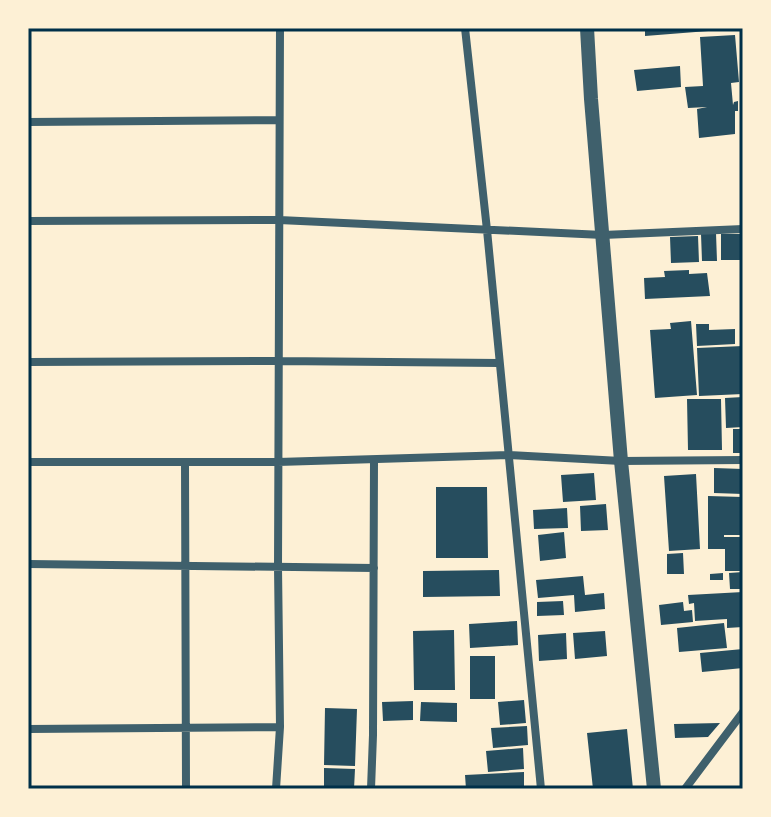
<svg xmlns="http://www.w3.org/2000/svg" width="771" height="817" viewBox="0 0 771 817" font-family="'Archivo Narrow',sans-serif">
	<rect width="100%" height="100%" fill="#fdf0d5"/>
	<path fill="#264d5e" d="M645,28H721V30L645,36Z
		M735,35L739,82L731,83L733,105L734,102L738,101V111H735V134L699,138L697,109L707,107L688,108L685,87L703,86L700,37Z
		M680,66L681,87L637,91L634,70Z
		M716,233L717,261H702L701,234Z
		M721,234H743V260H721Z
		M698,236L699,262L671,263L670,237Z
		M689,270V274L707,273L710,296L645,299L644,278L665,277L664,271Z
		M691,321L697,395L655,398L650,330L671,329L670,323Z
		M696,324H709V330L735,329V344L697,346Z
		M743,346V394L699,396L697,348Z
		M743,397V427L726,428L725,398Z
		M687,399H721L722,450H688Z
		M733,429H743V453H733Z
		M714,468L743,469V494L714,493Z
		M594,473L596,500L563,502L561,475Z
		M696,474L700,549L669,551L664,476Z
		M436,487H487L488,558H436Z
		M708,496L743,497V535H724V537H743V571H725V549H708Z
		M606,504L608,530L581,531L580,506Z
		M567,508L568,528L534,529L533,510Z
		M564,532L566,558L540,561L538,535Z
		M683,553L684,574H667V554Z
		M499,570L500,596L423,597V571Z
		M743,572V589H730L729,573Z
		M723,573V580H710V574Z
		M583,576L585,595L604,593L605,609L575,612L574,595L538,598L536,580Z
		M743,592V627L727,628V619L695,621L694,603L689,604L688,595Z
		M563,601L564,615L537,616V602Z
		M683,602L684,611L692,610L693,622L661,625L659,605Z
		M517,621L518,645L470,648L469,624Z
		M724,623L727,648L679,652L677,628Z
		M454,630L455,690H414L413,631Z
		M605,631L607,656L575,659L573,633Z
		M566,633L567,659L539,661L538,635Z
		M743,649V668L702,672L700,653Z
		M470,656H495V699H470Z
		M524,700L526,723L500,725L498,702Z
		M413,701V720L383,721L382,702Z
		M421,702L457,703V722L420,721Z
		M325,708L357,709L355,766L324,765Z
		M720,723L708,737L675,738L674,724Z
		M527,726L528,745L493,748L491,728Z
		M627,729L633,789H593L587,733Z
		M523,748L524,769L488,772L486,751Z
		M324,768L355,769L354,789H324Z
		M524,772V789H466L465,775Z"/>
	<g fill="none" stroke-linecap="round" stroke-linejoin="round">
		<path stroke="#3f606c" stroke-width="8" d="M465,28L487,230L541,789
			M28,122L279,120
			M28,221L279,220L603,235L743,229
			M28,362L278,361L499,363
			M28,462H278L509,455L621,461L743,460
			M185,462L186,789
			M28,564L374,568
			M28,729L280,727
			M276,789L280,727L278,567L280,28
			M371,789L373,735L374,460
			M685,789L743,712"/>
		<path stroke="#3f606c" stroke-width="14" d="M587,28L591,99L621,461L654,789"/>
	</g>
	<rect width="771" height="817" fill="none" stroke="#fdf0d5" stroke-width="60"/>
	<rect x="30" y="30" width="711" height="757" fill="none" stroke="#003049" stroke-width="3"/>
</svg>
